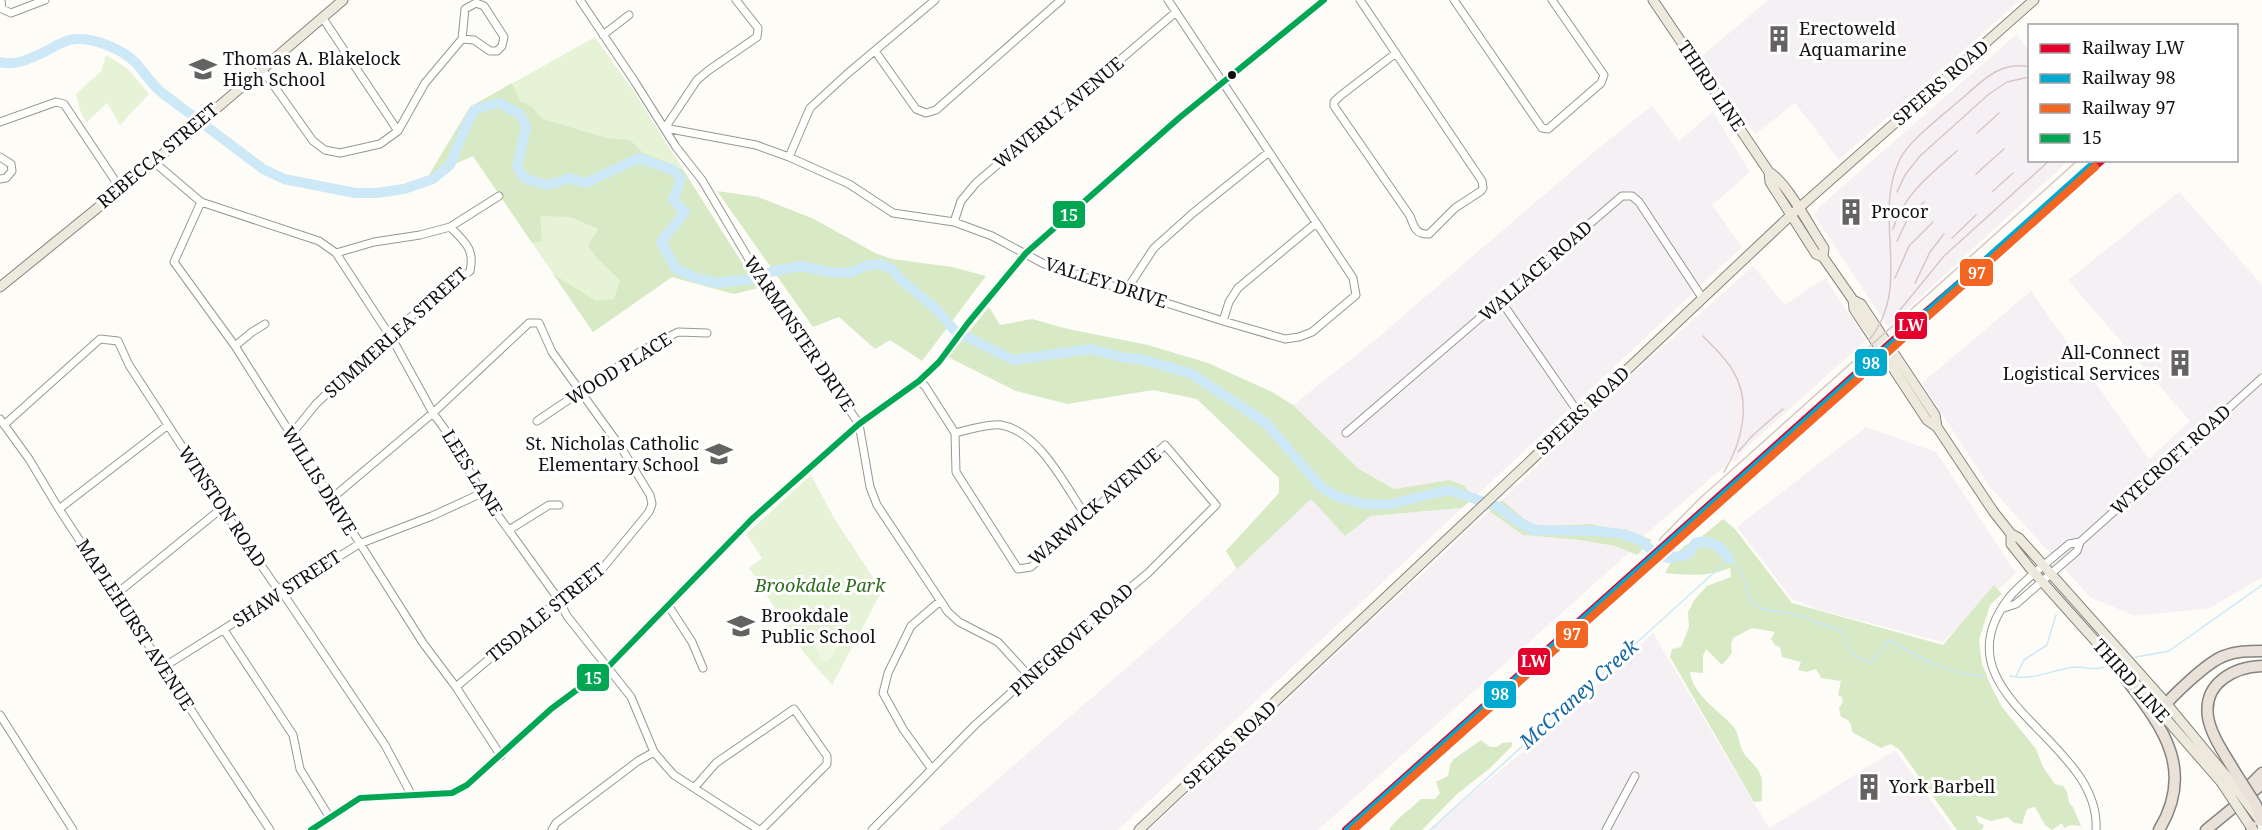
<svg xmlns="http://www.w3.org/2000/svg" width="2262" height="830" viewBox="0 0 2262 830" font-family="'Noto Serif',serif">
	<rect width="100%" height="100%" fill="#fdfcf7"/>
	<path fill="#f5f0f3" d="M1768,0H2020L1839,160L1795,103L1755,134L1701,57Z
		M2016,35L2029,50L2030,160L2068,161L1888,327L1814,215L1819,207Z
		M1652,106L1679,141L1713,112L1750,172L1712,205L1742,247L1475,497L1463,485L1450,480L1394,489L1359,469L1293,405L1374,341L1601,146Z
		M2179,192L2262,285V577L2210,608L2135,616L2090,597L1989,486L1922,383L2031,291L2149,459L2190,421L2068,280Z
		M1753,266L1785,305L1825,278L1866,340L1743,451L1735,462L1729,459L1725,466L1644,536L1625,529L1616,531L1592,524L1544,526L1529,523L1502,500L1626,380Z
		M1866,427L1936,452L2016,573L1943,642L1816,609L1792,599L1737,527Z
		M1311,498L1345,536L1371,516L1462,508L1118,830H939L1177,624Z
		M1489,511L1523,535L1579,540L1615,546L1630,552L1318,830H1149Z
		M1653,633L1769,828L1895,750L1952,830H1429L1533,743Z"/>
	<path fill="#e7f3d7" d="M595,37L634,92L758,288L734,294L672,277L593,332L473,156L429,175L470,107Z
		M106,55L128,69L149,94L120,125L107,103L86,123L80,111L76,94L101,71Z
		M811,475L834,518L882,591L832,685L804,653L749,568L762,558L746,534Z"/>
	<path fill="#d8eac5" d="M512,83L520,101L532,107L543,119L606,138L630,140L642,152L683,170L758,288L734,294L672,277L593,332L553,274L596,301L614,299L620,280L599,260L588,246L598,229L571,217L540,216L542,241L532,243L473,156L429,175L470,107Z
		M717,191L758,197L814,219L875,253L892,259L952,267L986,276L922,361L890,340L875,349L839,317L813,327Z
		M989,307L1000,325L1032,319L1068,329L1148,345L1208,363L1272,392L1293,405L1359,469L1394,489L1450,480L1463,485L1475,497L1462,508L1371,516L1345,536L1311,499L1237,569L1226,551L1279,493V478L1197,399L1153,390L1067,404L1016,391L948,357Z
		M1502,500L1529,523L1544,526L1592,524L1616,531L1625,529L1652,540L1637,555L1615,546L1579,540L1523,535L1489,511Z
		M1723,519L1735,529L1792,603L1943,645L1994,585L2002,594L1990,605L1979,640L1982,664L1991,686L2002,707L2036,749L2043,767L2055,784L2063,786L2067,792L2069,803L2073,807L2081,826L2071,825L2064,828L2062,823L2052,830L2045,825L2035,807L2027,809L2022,824L2014,823L2008,817L1991,821L1975,815L1979,823L1984,825L1982,830H1957L1900,750L1891,744L1881,748L1852,732C1852,724 1849,719 1841,717L1839,708L1843,702L1842,697L1838,695L1841,681L1821,678L1816,669L1807,672L1798,670L1801,662L1782,657L1780,647L1775,645L1771,639L1775,632L1752,628L1733,638L1731,645L1732,653L1722,665L1706,649L1703,656V673L1690,672C1693,695 1718,710 1733,726C1739,733 1739,744 1743,752C1748,760 1757,766 1760,774C1764,782 1761,791 1762,801L1754,802L1670,657L1672,649L1681,647L1689,627L1688,612L1695,599L1707,586L1731,577L1730,568C1708,577 1688,575 1665,573L1673,558L1684,546L1700,538Z
		M1481,740L1490,747H1497L1502,743L1512,742V746L1490,768L1457,794L1422,830H1389C1397,817 1410,810 1421,799H1435L1440,793L1436,782L1448,776L1450,765L1454,759Z"/>
	<path fill="#f0f6e1" d="M823,637L829,636L838,646L829,661L825,662L818,657L820,654L814,649L816,644Z"/>
	<g fill="none" stroke-linecap="round" stroke-linejoin="round">
		<path stroke="#cde8f7" stroke-width="1.5" d="M2136,657L2169,651L2262,585
			M2010,676C2037,681 2052,669 2076,667C2087,667 2094,671 2104,667
			M2016,676L2024,660L2047,645L2056,615
			M1430,830L1729,559C1750,570 1742,597 1756,606C1766,612 1782,611 1793,614C1810,619 1826,626 1842,631C1851,651 1849,656 1871,663L1889,640C1918,657 1948,674 1983,676"/>
		<path stroke="#cde8f7" stroke-width="10" d="M0,62C14,66 27,60 40,54C49,50 59,43 69,40C90,35 123,49 137,64C145,74 152,84 161,92L263,169L284,179L355,193H376L404,189L433,179L450,165L466,126L475,109L499,103L520,114L526,127L517,167L526,179L548,185L571,178L586,183L639,158L673,170L681,179L673,200L685,212L661,242L676,269L696,278L717,283L752,279L774,271L801,266L828,272L850,273L865,266L879,264L892,269L900,279L935,308L955,331L1013,360L1091,349L1125,358L1140,359L1192,374L1266,423L1320,486L1338,497L1364,504L1386,505L1449,490L1499,507L1515,520L1534,530L1597,531L1621,534L1640,540L1657,555L1668,558L1686,555L1691,551L1695,543C1710,539 1721,546 1729,559"/>
		<defs>
			<path id="minor" d="M1,0L2,9L11,13L45,0
				M580,0L635,82L676,147L702,180L757,273L859,424L870,487L877,505L948,612L959,622L998,642L1030,677
				M1360,0L1482,181L1483,188L1481,191L1455,208L1429,234C1416,235 1414,227 1410,216L1334,106V102L1340,96L1396,53
				M1454,0L1542,128L1548,129L1601,83L1604,75L1552,0
				M322,17L398,131
				M603,35L629,15
				M875,51L916,109L926,113L936,110L1061,0
				M262,69L313,141L325,150L340,153L380,144L398,131L425,83L462,39L465,9L476,3L484,6L504,37L502,46L497,51H490L474,40L462,39
				M0,122L56,102L64,104L120,188
				M665,128L756,145L789,157L849,184L893,213L954,222L992,236L1044,264L1223,321L1285,339L1299,337L1312,332L1356,295L1353,278L1168,0
				M665,128L697,80L709,70L757,37L758,28L736,0
				M0,157L11,164L12,171L6,178L0,179
				M789,157L810,108L847,74L935,0
				M154,162L201,202L319,241L336,253L394,342L433,413L446,431L482,493L559,600L567,616L631,697L654,752L665,765L674,775L759,830
				M201,202L174,262L235,346L423,643L456,687L501,756
				M954,222L961,201L976,183L1176,12
				M336,253L374,242L420,235L450,227L499,196
				M1127,289L1154,248L1193,213L1269,152
				M1501,301L1580,415
				M1223,321L1229,302L1238,288L1316,223
				M235,346L252,332L265,324
				M0,419L29,459L59,509L270,830
				M537,421L641,351L678,332L707,333
				M4,425L100,339L118,341L129,365L222,508L274,584L282,592L385,745L411,794
				M955,433C967,430 990,423 1001,425C1040,432 1065,486 1086,516
				M1346,433L1622,196H1632L1639,202L1703,299
				M290,436L316,404L389,334L470,271C475,249 465,242 450,227
				M331,499L433,413L529,323H539L552,352L622,449L650,495L652,504L649,512L602,569L559,600L456,687
				M59,509L168,425
				M509,530L549,505H559
				M2080,542L2069,544C2052,559 2021,582 2008,599C1934,697 2102,739 2096,830
				M115,595L222,508
				M668,605L692,642L703,668
				M2004,608L2016,604L2077,551L2080,542L2262,378
				M224,630L293,735L300,769L330,818
				M162,668L359,544L432,516L482,493
				M0,715L73,830
				M931,768L903,729L883,693L888,673L911,626L939,602
				M695,787L716,763L794,709L827,756V764L761,830
				M311,830L360,798L452,793L467,785L551,709L609,666L752,519L859,424L919,381L939,362L968,323L1026,253L1179,118L1324,0
				M552,830L556,823L638,761L654,752
				M872,830L975,725L1093,619L1148,573L1216,505L1165,445L1031,567L1018,569L956,472L955,433L925,386L919,381
				M1606,830L1635,776"/>
			<path id="major" d="M1653,0L1769,172C1787,182 1811,229 1824,248L1823,257
				M1769,172L1770,182L1816,254L1823,257L1853,300L1854,309L1927,420L1937,427L1993,511L2011,534L2019,538L2166,703L2228,778
				M0,287L148,167L343,0
				M1853,300L1861,304L1935,415L1937,427
				M2011,534V544L2030,568L2116,664
				M2134,682L2221,782
				M1139,830L1791,215L2034,0"/>
			<path id="highway" d="M2112,660C2151,715 2201,761 2159,830
				M2159,712C2171,697 2207,662 2224,656C2236,651 2249,651 2262,651
				M2235,772C2226,756 2211,736 2208,717C2203,683 2234,667 2262,666
				M2241,794L2262,773
				M2206,830L2262,784"/>
		</defs>
		<use href="#minor" stroke="#979795" stroke-width="9"/>
		<use href="#major" stroke="#858482" stroke-width="11"/>
		<use href="#highway" stroke="#858482" stroke-width="13"/>
		<use href="#minor" stroke="#fffffe" stroke-width="7"/>
		<use href="#major" stroke="#ede9dc" stroke-width="9"/>
		<use href="#highway" stroke="#eae1d8" stroke-width="10"/>
		<path stroke="#d9c6c7" stroke-width="1.5" d="M1977,133L1999,113
			M1976,174L2004,149
			M1897,192L1905,175L1920,156L1989,94L2007,82L2029,77
			M1992,192L2013,173
			M1893,229C1903,195 1931,174 1957,151
			M1952,238L1976,215
			M1897,241L1907,220L1924,202
			M1895,278L1909,246L1933,222
			M1915,283L1930,252L1944,234
			M1900,310L1944,256L2050,160
			M1703,336C1713,347 1726,358 1733,371C1752,402 1742,443 1724,472
			M1869,340C1914,285 1871,218 1900,159C1910,139 1948,111 1966,95C1985,78 2002,61 2030,67
			M1738,452L1753,435L1783,409
			M1659,540L1698,500L2078,160"/>
		<defs>
			<path id="major-bridge" d="M2228,778L2259,819
				M2221,782L2253,830"/>
			<path id="highway-bridge" d="M2235,772L2256,805L2262,821
				M2251,826L2252,830"/>
		</defs>
		<use href="#major-bridge" stroke="#858482" stroke-width="11" stroke-linecap="butt"/>
		<use href="#highway-bridge" stroke="#858482" stroke-width="13" stroke-linecap="butt"/>
		<use href="#major-bridge" stroke="#ede9dc" stroke-width="9"/>
		<use href="#highway-bridge" stroke="#eae1d8" stroke-width="10"/>
		<defs>
			<path id="bus-1" d="M311,830L360,798L452,793L467,785L551,709L609,666L752,519L859,424L919,381L939,362L968,323L1026,253L1179,118L1324,0"/>
		</defs>
		<use href="#bus-1" stroke="#fff" stroke-width="10"/>
		<use href="#bus-1" stroke="#00a651" stroke-width="6"/>
		<defs>
			<path id="rail-1" d="M1346,830L1894,340L2102,160"/>
			<path id="rail-2" d="M1348,830L2090,167"/>
			<path id="rail-3" d="M1353,830L2095,167"/>
		</defs>
		<use href="#rail-1" stroke="#fff" stroke-width="12"/>
		<use href="#rail-2" stroke="#fff" stroke-width="12"/>
		<use href="#rail-3" stroke="#fff" stroke-width="12"/>
		<use href="#rail-1" stroke="#e4002b" stroke-width="8"/>
		<use href="#rail-2" stroke="#00a9ce" stroke-width="8"/>
		<use href="#rail-3" stroke="#f26522" stroke-width="8"/>
	</g>
	<defs>
		<symbol id="building-bare" viewBox="-9 -9 18 18"><path d="M-4-6H4V6H1V3H-1V6H-4ZM-2.5-4.3h1.7v1.8h-1.7ZM.8-4.3h1.7v1.8H.8ZM-2.5-1h1.7V.8h-1.7ZM.8-1h1.7V.8H.8Z" fill="#646362" stroke="#fff" stroke-width="2.5" paint-order="stroke"/></symbol>
		<symbol id="school-bare" viewBox="-9 -9 18 18"><path d="M0-5L7-2L0 1L-7-2ZM-4 1L0 2.5L4 1V4Q0 6-4 4Z" fill="#646362" stroke="#fff" stroke-width="2.5" paint-order="stroke"/></symbol>
	</defs>
	<g fill-rule="evenodd">
		<use href="#building-bare" x="1760" y="20" width="38" height="38"/>
		<use href="#school-bare" x="184" y="50" width="38" height="38"/>
		<use href="#building-bare" x="1832" y="193" width="38" height="38"/>
		<use href="#building-bare" x="2161" y="344" width="38" height="38"/>
		<use href="#school-bare" x="700" y="435" width="38" height="38"/>
		<use href="#school-bare" x="722" y="607" width="38" height="38"/>
		<use href="#building-bare" x="1850" y="768" width="38" height="38"/>
	</g>
	<circle fill="#111" stroke="#fff" stroke-width="2" cx="1232" cy="75" r="5"/>
	<g text-anchor="middle" stroke-width="6" stroke-linejoin="round" paint-order="stroke">
		<g font-size="18" fill="#111" stroke="#fff" text-anchor="start">
			<text x="1799" y="35">Erectoweld<tspan x="1799" dy="21">Aquamarine</tspan></text>
			<text x="223" y="65">Thomas A. Blakelock<tspan x="223" dy="21">High School</tspan></text>
			<text x="1871" y="218">Procor</text>
			<text x="2160" y="359" text-anchor="end">All-Connect<tspan x="2160" dy="21">Logistical Services</tspan></text>
			<text x="699" y="450" text-anchor="end">St. Nicholas Catholic<tspan x="699" dy="21">Elementary School</tspan></text>
			<text x="761" y="622">Brookdale<tspan x="761" dy="21">Public School</tspan></text>
			<text x="1889" y="793">York Barbell</text>
		</g>
		<g font-size="18" fill="#111" stroke="#fff">
			<text transform="translate(1941 83) rotate(-41)" y="6">SPEERS ROAD</text>
			<text transform="translate(1711 86) rotate(56)" y="6">THIRD LINE</text>
			<text transform="translate(1059 113) rotate(-40)" y="6">WAVERLY AVENUE</text>
			<text transform="translate(158 156) rotate(-40)" y="6">REBECCA STREET</text>
			<text transform="translate(1536 271) rotate(-41)" y="6">WALLACE ROAD</text>
			<text transform="translate(1106 283) rotate(18)" y="6">VALLEY DRIVE</text>
			<text transform="translate(396 333) rotate(-42)" y="6">SUMMERLEA STREET</text>
			<text transform="translate(799 334) rotate(56)" y="6">WARMINSTER DRIVE</text>
			<text transform="translate(619 369) rotate(-32)" y="6">WOOD PLACE</text>
			<text transform="translate(1583 411) rotate(-43)" y="6">SPEERS ROAD</text>
			<text transform="translate(2171 460) rotate(-42)" y="6">WYECROFT ROAD</text>
			<text transform="translate(472 473) rotate(58)" y="6">LEES LANE</text>
			<text transform="translate(319 481) rotate(58)" y="6">WILLIS DRIVE</text>
			<text transform="translate(222 507) rotate(56)" y="6">WINSTON ROAD</text>
			<text transform="translate(1095 507) rotate(-41)" y="6">WARWICK AVENUE</text>
			<text transform="translate(287 589) rotate(-33)" y="6">SHAW STREET</text>
			<text transform="translate(546 613) rotate(-39)" y="6">TISDALE STREET</text>
			<text transform="translate(135 625) rotate(57)" y="6">MAPLEHURST AVENUE</text>
			<text transform="translate(1072 640) rotate(-42)" y="6">PINEGROVE ROAD</text>
			<text transform="translate(2131 681) rotate(48)" y="6">THIRD LINE</text>
			<text transform="translate(1230 745) rotate(-43)" y="6">SPEERS ROAD</text>
		</g>
		<g font-size="18" font-style="italic" fill="#2f6b1f" stroke="#fff">
			<text x="820" y="592">Brookdale Park</text>
		</g>
		<g font-size="20" font-style="italic" fill="#1768a6" stroke="#fff">
			<text transform="translate(1579 694) rotate(-42)" y="7">McCraney Creek</text>
		</g>
	</g>
	<g stroke="#fff" stroke-width="2">
		<rect x="1052" y="200" width="34" height="29" rx="6" fill="#00a651"/>
		<rect x="1959" y="258" width="35" height="29" rx="6" fill="#f26522"/>
		<rect x="1894" y="311" width="34" height="29" rx="6" fill="#e4002b"/>
		<rect x="1854" y="348" width="34" height="29" rx="6" fill="#00a9ce"/>
		<rect x="1555" y="620" width="34" height="29" rx="6" fill="#f26522"/>
		<rect x="1517" y="647" width="34" height="29" rx="6" fill="#e4002b"/>
		<rect x="576" y="663" width="34" height="29" rx="6" fill="#00a651"/>
		<rect x="1483" y="680" width="34" height="29" rx="6" fill="#00a9ce"/>
	</g>
	<g font-size="16" text-anchor="middle" font-weight="bold" fill="#fff">
		<text x="1069" y="221">15</text>
		<text x="1977" y="279">97</text>
		<text x="1911" y="331">LW</text>
		<text x="1871" y="369">98</text>
		<text x="1572" y="640">97</text>
		<text x="1534" y="667">LW</text>
		<text x="593" y="684">15</text>
		<text x="1500" y="700">98</text>
	</g>
	<rect x="2028" y="24" width="210" height="138" fill="#ffffff" stroke="#a0a0a0" stroke-width="1.5"/>
	<rect x="2040" y="44" width="30" height="9" fill="#e4002b" stroke="#a0a0a0" stroke-width="1.5"/>
	<text x="2082" y="54" font-size="18" fill="#111111">Railway LW</text>
	<rect x="2040" y="74" width="30" height="9" fill="#00a9ce" stroke="#a0a0a0" stroke-width="1.5"/>
	<text x="2082" y="84" font-size="18" fill="#111111">Railway 98</text>
	<rect x="2040" y="104" width="30" height="9" fill="#f26522" stroke="#a0a0a0" stroke-width="1.5"/>
	<text x="2082" y="114" font-size="18" fill="#111111">Railway 97</text>
	<rect x="2040" y="134" width="30" height="9" fill="#00a651" stroke="#a0a0a0" stroke-width="1.5"/>
	<text x="2082" y="144" font-size="18" fill="#111111">15</text>
</svg>
